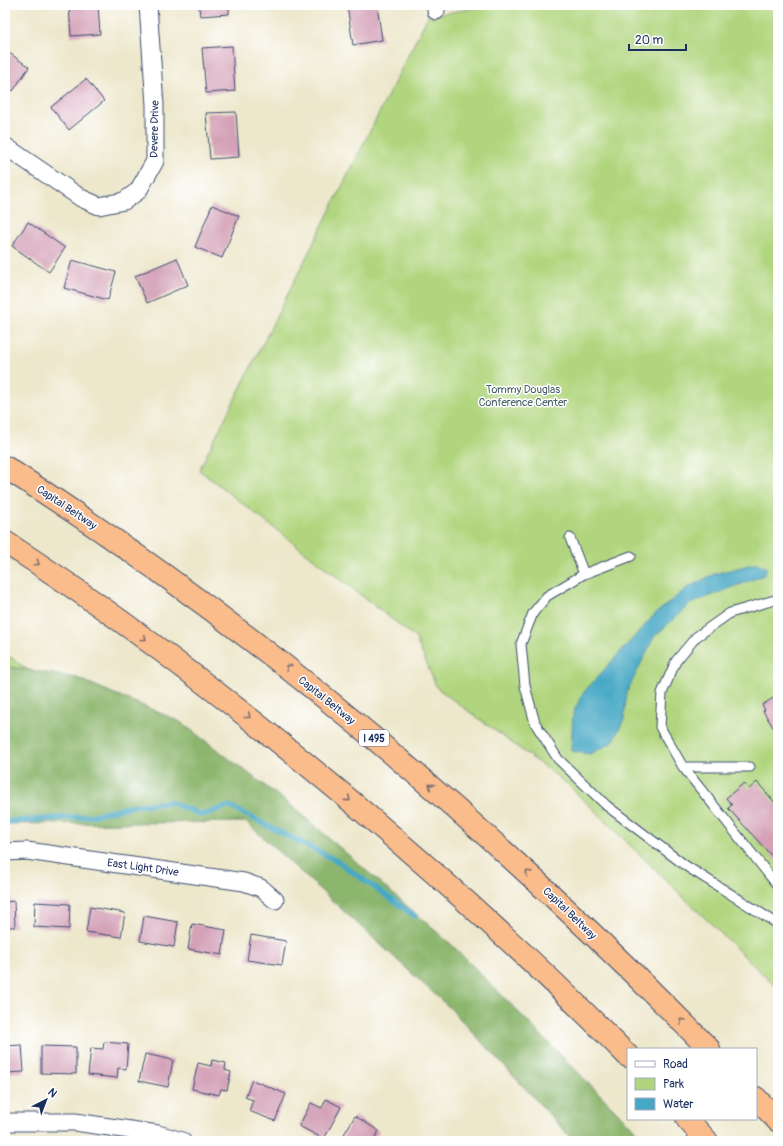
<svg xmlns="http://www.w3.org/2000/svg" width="783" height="1146" viewBox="0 0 783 1146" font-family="Pangolin,sans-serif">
	<rect width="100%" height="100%" fill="#fff"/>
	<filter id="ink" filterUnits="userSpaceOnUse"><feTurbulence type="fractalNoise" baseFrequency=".025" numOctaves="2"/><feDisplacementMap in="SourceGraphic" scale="8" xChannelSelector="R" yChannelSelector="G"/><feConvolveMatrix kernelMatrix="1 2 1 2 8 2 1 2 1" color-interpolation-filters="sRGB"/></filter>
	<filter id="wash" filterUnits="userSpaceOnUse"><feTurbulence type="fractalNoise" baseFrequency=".012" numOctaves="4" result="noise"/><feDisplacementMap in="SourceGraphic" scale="16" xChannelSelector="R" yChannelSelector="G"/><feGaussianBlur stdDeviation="0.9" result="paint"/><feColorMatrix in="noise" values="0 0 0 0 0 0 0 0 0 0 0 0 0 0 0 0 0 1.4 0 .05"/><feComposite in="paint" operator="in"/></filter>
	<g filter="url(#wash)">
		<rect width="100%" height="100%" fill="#ede7cb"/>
		<path fill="#b1d57e" stroke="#66826e" d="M493,5H778V989L565,782L437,688L415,637L199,470L428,16Z
			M5,653L59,693L5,688Z"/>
		<path fill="#8cb66d" stroke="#547266" d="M5,666L77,678L179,721L292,806L453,946L646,1141H574L451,1009L246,822L5,824Z"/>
		<path fill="#46a8c5" stroke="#306c92" d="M757,563L767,568L764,575L690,604L654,637L627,692L624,719L613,742L590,754L571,751L573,713L583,693L655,614L687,588L714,574Z"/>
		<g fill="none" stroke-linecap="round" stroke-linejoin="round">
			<path stroke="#46a8c5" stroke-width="5.5" d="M5,822L90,816L131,806L170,802L202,815L229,806L337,861L415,916"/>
		</g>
		<g id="blocks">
			<path fill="#d4a1b7" d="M69,5H98L100,34L71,36Z
				M199,5H229V14L200,16Z
				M347,5H377L382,40L353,45Z
				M232,46L235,91L206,93L202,48Z
				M5,50L29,67L13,91L5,85Z
				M86,79L104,101L69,130L51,107Z
				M236,112L239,157L210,159L206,113Z
				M212,205L239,216L222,258L195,247Z
				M28,222L65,248L49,272L12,246Z
				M177,258L188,285L147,303L135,276Z
				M72,260L116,272L108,300L64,288Z
				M778,695V735L763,711L765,710L762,705Z
				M757,782L778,806V863L728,808L732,805L726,798L744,783L749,789Z
				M14,901L15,927H5V902Z
				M35,902L70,904L69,929L34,927Z
				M90,907L125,913L121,937L86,932Z
				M144,916L178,922L174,947L140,941Z
				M192,924L226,930L222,955L188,949Z
				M251,935L286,941L282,965L247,960Z
				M104,1042L128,1044L126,1069L118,1068L117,1078L88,1075L91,1048L103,1049Z
				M22,1045L24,1072L5,1073V1046Z
				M41,1046L76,1047V1074L41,1073Z
				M145,1054L173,1060L168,1087L139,1081Z
				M212,1060L226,1063L225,1070L231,1072L227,1090L221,1089L219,1095L192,1089L198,1063L211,1066Z
				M252,1080L286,1094L275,1121L249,1111L253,1100L245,1097Z
				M326,1099L341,1107L324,1139L299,1126L311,1103L322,1108Z
				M355,1116L379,1131L373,1141H340Z"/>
		</g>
	</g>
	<g filter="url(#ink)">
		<use href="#blocks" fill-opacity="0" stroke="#3a4b6e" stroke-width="1"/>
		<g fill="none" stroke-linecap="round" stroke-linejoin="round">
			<defs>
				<path id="lane" d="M570,538L584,574
					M631,556L584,574L547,596L533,613L521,644L525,686L535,723L558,759L607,806L686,866L778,924
					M778,599L730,613L696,637L676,661L662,693L660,727L683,767L778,886
					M683,767H750"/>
				<path id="street" d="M436,5V11
					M5,146L81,198L99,206L124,201L138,191L155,161V105L148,5
					M5,852L27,851L244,882L261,888L275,900
					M5,1122H75L158,1134L182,1141"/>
				<path id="highway" d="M5,467C263,631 495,831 709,1049
					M5,542C122,617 233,703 340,792C440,876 537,963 628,1056
					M756,1098L778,1121
					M687,1119L707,1141"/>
			</defs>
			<use href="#lane" stroke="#3a4b6e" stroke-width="11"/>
			<use href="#street" stroke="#3a4b6e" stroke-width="19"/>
			<use href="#highway" stroke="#3a4b6e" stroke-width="24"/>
			<use href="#lane" stroke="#fff" stroke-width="9"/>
			<use href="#street" stroke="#fff" stroke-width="17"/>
			<use href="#highway" stroke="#f9bc8a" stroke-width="22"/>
		</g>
		<defs><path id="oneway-chevron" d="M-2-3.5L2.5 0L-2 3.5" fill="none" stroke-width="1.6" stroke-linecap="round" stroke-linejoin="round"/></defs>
		<g stroke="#7f6e72">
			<use href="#oneway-chevron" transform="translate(37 563) rotate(34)"/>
			<use href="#oneway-chevron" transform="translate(144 638) rotate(36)"/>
			<use href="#oneway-chevron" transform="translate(288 667) rotate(-141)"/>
			<use href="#oneway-chevron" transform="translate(248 716) rotate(39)"/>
			<use href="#oneway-chevron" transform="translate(431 786) rotate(-139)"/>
			<use href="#oneway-chevron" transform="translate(348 799) rotate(40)"/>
			<use href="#oneway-chevron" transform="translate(528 873) rotate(-136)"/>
			<use href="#oneway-chevron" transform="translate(682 1021) rotate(-134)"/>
		</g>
	</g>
	<g text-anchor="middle" stroke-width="3" stroke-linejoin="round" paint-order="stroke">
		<rect fill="#fff" stroke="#5f6d8e" stroke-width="1" x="359" y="730" width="30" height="16" rx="3"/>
		<g font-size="10" font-weight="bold" fill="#1b2f5e">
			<text x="374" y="742">I 495</text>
		</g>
		<g font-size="11" fill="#1b2f5e" stroke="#fff">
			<text transform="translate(154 129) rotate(-89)" y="4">Devere Drive</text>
			<text transform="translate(67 507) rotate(34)" y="4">Capital Beltway</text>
			<text transform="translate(327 700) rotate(39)" y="4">Capital Beltway</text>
			<text transform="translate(143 867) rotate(8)" y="4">East Light Drive</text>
			<text transform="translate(570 913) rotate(44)" y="4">Capital Beltway</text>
		</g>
		<g font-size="11" fill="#486168" stroke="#fff">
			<text x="523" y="393">Tommy Douglas<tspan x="523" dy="13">Conference Center</tspan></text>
		</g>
	</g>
	<rect width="783" height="1146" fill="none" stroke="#fff" stroke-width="20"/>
	<rect x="627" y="1048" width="130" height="72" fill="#ffffff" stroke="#a4acbf"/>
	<rect x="635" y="1061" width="20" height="6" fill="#ffffff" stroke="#a4acbf"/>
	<text x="663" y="1068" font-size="12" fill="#1b2f5e">Road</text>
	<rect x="635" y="1078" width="20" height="12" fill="#b1d57e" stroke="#a4acbf"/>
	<text x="663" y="1088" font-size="12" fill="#1b2f5e">Park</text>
	<rect x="635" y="1098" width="20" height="12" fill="#46a8c5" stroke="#a4acbf"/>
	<text x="663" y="1108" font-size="12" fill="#1b2f5e">Water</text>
	<g transform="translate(46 1100) rotate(42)" stroke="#ffffff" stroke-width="3" paint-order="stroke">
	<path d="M0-3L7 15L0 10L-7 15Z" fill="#1b2f5e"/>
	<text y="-6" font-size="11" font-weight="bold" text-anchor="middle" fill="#1b2f5e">N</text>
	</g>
	<path d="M629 44v6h57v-6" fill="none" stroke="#1b2f5e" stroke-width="2"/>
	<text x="635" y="44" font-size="12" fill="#1b2f5e" stroke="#ffffff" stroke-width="3" paint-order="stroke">20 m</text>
</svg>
